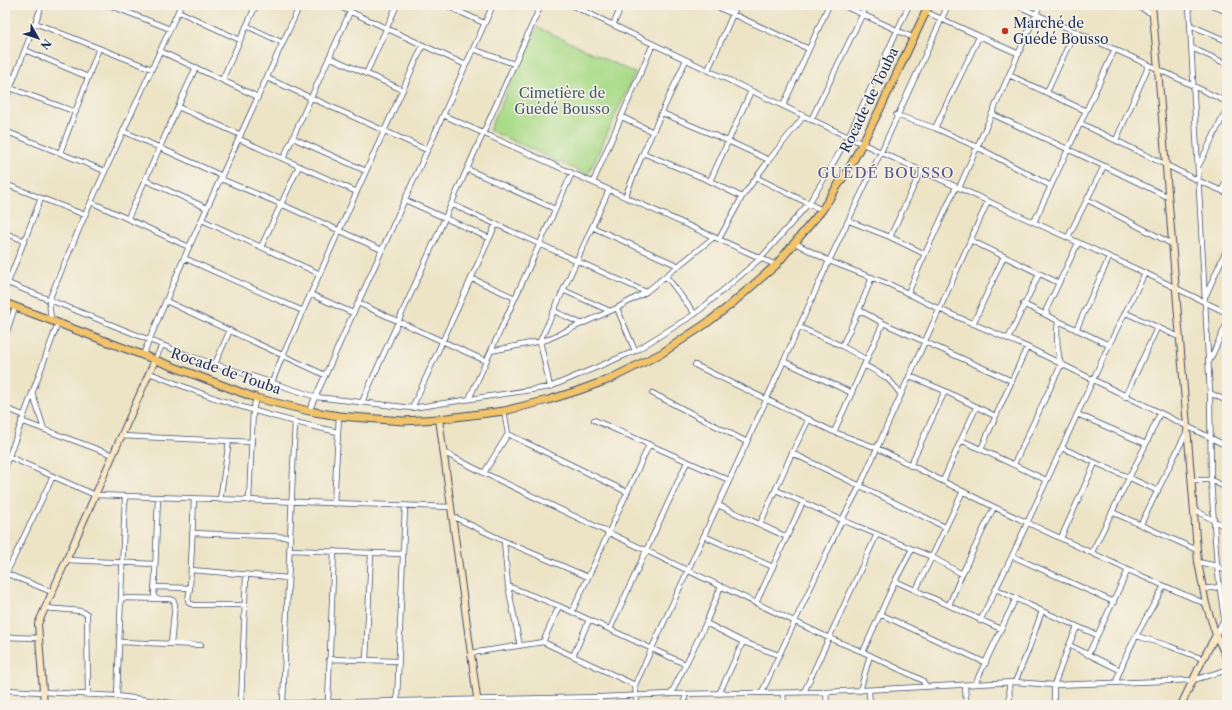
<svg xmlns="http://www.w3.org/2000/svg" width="1232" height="710" viewBox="0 0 1232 710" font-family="'Libre Caslon Text',serif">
	<rect width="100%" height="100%" fill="#f7f3e8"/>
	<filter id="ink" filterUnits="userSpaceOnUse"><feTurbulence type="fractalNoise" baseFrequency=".025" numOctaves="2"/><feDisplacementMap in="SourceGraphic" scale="8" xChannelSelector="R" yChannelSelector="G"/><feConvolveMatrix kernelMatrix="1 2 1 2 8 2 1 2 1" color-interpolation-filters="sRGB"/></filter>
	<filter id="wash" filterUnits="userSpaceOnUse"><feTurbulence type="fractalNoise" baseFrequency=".012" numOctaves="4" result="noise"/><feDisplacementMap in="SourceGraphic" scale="16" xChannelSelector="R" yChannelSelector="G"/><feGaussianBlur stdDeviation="0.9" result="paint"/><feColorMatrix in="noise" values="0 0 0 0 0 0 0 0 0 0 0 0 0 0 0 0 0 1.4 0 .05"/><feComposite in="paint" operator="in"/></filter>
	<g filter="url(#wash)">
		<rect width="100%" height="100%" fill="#ede4c6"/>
		<path fill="#aadb89" stroke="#628574" d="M537,27L635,73L588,175L489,130Z"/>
	</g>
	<g filter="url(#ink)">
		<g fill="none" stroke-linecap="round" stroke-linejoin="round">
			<defs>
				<path id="street" d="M109,5L170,29
					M336,5L466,65
					M445,5L484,23
					M571,5L863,144L1145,273L1227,313
					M713,5L809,49
					M842,5L914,38
					M1016,5L1158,69L1227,102
					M1134,5L1153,14
					M1189,5L1210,393L1211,480L1217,566L1224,619
					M1212,5L1227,12
					M178,11L240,40
					M926,12L1019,54
					M35,23L152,69
					M613,25L622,5
					M1190,25L1227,41
					M247,26L283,43
					M1192,48L1227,64
					M473,49L514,64
					M25,50L88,77
					M160,51L258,97
					M329,57L403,90
					M708,70L737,5
					M5,74L14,78
					M366,74L397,5
					M1009,75L1086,111
					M267,78L427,150
					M222,80L256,5
					M10,88L76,112
					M1047,92L1075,31
					M5,102L42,5
					M783,106L829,5
					M178,107L241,135
					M662,113L728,141L769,160
					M992,114L1104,166L1168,197
					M443,115L776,265
					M896,115L935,128L977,147L1051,186
					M622,117L653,132
					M811,120L867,5
					M1080,123L1199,181L1227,193
					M935,128L979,37
					M5,131L105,171
					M123,131L222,176
					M293,138L366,171
					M239,139L357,192
					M1116,140L1149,65
					M60,153L99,48
					M643,153L710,181L742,197
					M283,159L350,12
					M1199,165L1227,109
					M467,169L555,209
					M757,178L822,210
					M221,179L281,204L382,250
					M145,180L207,208
					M710,181L751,91
					M593,182L653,44
					M5,184L85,215
					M959,188L1040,5
					M1222,190L1227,179
					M625,197L643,153L686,60
					M405,200L489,238
					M1088,200L1172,244
					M91,202L189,247
					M451,204L646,292
					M128,218L196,67
					M202,220L320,274
					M849,221L890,237L925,254
					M1034,222L1115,49
					M592,227L679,266
					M5,233L25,241
					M890,237L921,171
					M1068,237L1104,166
					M719,239L742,197L769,160L804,116
					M970,240L1059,283
					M795,243L829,261L891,285L939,309L1027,347L1227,446
					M261,247L299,166
					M184,258L303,311
					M666,276L695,314
					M471,278L515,298
					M5,282L187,355L316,397L412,408L550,387L635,351L695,314L761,258L809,203L827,174L848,137L909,5
					M5,290L41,198
					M563,290L610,311
					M908,293L925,254L956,187
					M310,294L353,313
					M1206,295L1227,248
					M166,301L325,375
					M358,303L486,361
					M1023,304L1109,345
					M617,308L635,351
					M859,310L883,323L1012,381
					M554,311L582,324
					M1126,313L1179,337
					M1047,314L1046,310L1078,243
					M51,320L49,300L85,215L181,5
					M973,324L1004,256
					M799,327L842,346L867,360
					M1076,330L1109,258
					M5,337L15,307
					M1008,339L1039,274
					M842,346L859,310L872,277
					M491,351L546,340L617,308L646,292L714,237
					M143,355L184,258L300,5
					M155,360L162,345
					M783,361L852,393
					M1209,362L1227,323
					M215,364L230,330
					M695,365L834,432L877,448L994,507L1128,570L1206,604
					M864,365C883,375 889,377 901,395
					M149,373C171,381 193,391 215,398C255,412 296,423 338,432
					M910,376L945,391L995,416
					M272,382L283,355L423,45
					M550,387L540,341L609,190
					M32,392L44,429
					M652,393L747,442
					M1210,393L1227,401
					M1125,397L1157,328
					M469,399L572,173
					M1224,400L1227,393
					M362,402L541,5
					M5,408L23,415
					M412,408L496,224
					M309,411L493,5
					M1077,414L1146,444
					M594,420L729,480
					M21,421L113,455
					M834,432L883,323
					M508,434L627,492
					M121,436L252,442
					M961,440L976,408
					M1062,448L1128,477L1158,491
					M981,449L1027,347
					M443,452L484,473L829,638L863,652L922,680L927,687
					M792,453L945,527
					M5,455L95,495L451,507
					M1014,464L1061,365C1057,350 1056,337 1058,321
					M910,466L945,391
					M5,467L58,323
					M484,473L508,434L504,411
					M1192,480H1211L1227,488
					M943,481L961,440L1046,480
					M776,490L842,520L932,557L962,574
					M194,499L190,588L188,600L189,603L194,605H245
					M220,500L229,441
					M249,501L253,410L256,398
					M334,504L339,416
					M718,505L787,537
					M1195,510L1227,528
					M1112,512L1197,550
					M452,516L504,541L588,577
					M760,524L792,453L809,419
					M1141,524L1187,431
					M192,533L290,537
					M704,536L773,567
					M1061,538L1095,463
					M504,541L508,586L520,646
					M289,550L403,554
					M1092,552L1146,444L1160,413
					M1012,556L1114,602
					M67,560L155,564
					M1198,562L1217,566L1227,572
					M191,570L288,578
					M5,573L52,592
					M6,574L53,476
					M895,581L1001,629
					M508,586L559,606L685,664
					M154,587L190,588
					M996,589L1042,611L1097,635
					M1203,589L1219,587
					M916,590L963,491
					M121,598L169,599L173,600L175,604L171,644
					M154,599L158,498
					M756,603L803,502
					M949,605L962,574L994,507
					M45,608L81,611L87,614L88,695
					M572,612L649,445
					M880,614L986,663
					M980,621L1012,556L1109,345L1145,273
					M706,623L743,642L779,655
					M610,629L687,462
					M1216,635L1227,613
					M1137,636L1169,646L1203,659
					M5,637L39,638
					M119,642L201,645
					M543,642L559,606
					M1069,645L1120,670
					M863,652L895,581L912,549
					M471,653L543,642L635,685
					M1088,655L1128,570
					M573,656L589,620
					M329,659L398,661
					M366,660L371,553
					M1015,682L1028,651L1042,611
					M1116,682C1127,648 1147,617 1164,586
					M1009,683L1010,705
					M975,684L1016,598
					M965,685L966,705
					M5,690L117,696L187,705
					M860,691L870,655
					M869,691L870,705
					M762,692L842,520L860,486L988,201
					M804,692L877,534
					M826,692L827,705
					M783,693L784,705
					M671,694L706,623L721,586
					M719,694L743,642
					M117,696L125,497
					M600,697V705
					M556,698V705
					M397,701L405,506
					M328,702L334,551
					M283,703L295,422
					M241,704L246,575
					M198,705L600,697L671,694L826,692L1015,682L1054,685L1193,680L1227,670
					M637,705L635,685L747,442L829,261L881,152L948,5
					M685,705V694
					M1054,705V685L1069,645L1077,627"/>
				<path id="secondary" d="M1152,5L1158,69L1198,562L1206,604L1216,635L1227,659
					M439,419L478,705
					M44,705L38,624L155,360
					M1181,705L1203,659L1216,635"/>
				<path id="primary" d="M5,303L256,398L309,411L339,416L403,421L439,419L504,411L548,400L577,391L610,379L662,353L707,323L729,306L776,265L822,210L851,165L882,105L929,5"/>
			</defs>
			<use href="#street" stroke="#3a4a6e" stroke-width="6"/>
			<use href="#secondary" stroke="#3a4a6e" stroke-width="8"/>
			<use href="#primary" stroke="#3a4a6e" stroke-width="9"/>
			<use href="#street" stroke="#fff" stroke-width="4.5"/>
			<use href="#secondary" stroke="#f9e7c3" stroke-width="6"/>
			<use href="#primary" stroke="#f1c36a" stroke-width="7"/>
		</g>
	</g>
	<circle fill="#c8321e" stroke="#f7f3e8" stroke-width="1.5" cx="1005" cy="31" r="4"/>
	<g text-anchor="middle" stroke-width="3" stroke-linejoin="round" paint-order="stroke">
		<g font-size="14" fill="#1b2f5e" stroke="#f7f3e8" text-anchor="start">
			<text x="1013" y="28">Marché de<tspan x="1013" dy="16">Guédé Bousso</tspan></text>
		</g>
		<g font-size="14" fill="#3f5a69" stroke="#f7f3e8">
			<text x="562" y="98">Cimetière de<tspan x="562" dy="16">Guédé Bousso</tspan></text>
		</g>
		<g font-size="14" fill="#1b2f5e" stroke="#f7f3e8">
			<text transform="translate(869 100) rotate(-64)" y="5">Rocade de Touba</text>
			<text transform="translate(226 371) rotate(19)" y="5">Rocade de Touba</text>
		</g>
		<g font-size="15" letter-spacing="1" fill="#56578d" stroke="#f7f3e8">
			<text x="886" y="178">GUÉDÉ BOUSSO</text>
		</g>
	</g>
	<rect width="1232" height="710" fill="none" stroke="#f7f3e8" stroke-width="20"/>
	<g transform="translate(38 38) rotate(129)" stroke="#f7f3e8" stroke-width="3" paint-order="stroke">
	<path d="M0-3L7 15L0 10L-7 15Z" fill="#1b2f5e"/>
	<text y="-6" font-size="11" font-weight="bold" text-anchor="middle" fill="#1b2f5e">N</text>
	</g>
</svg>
